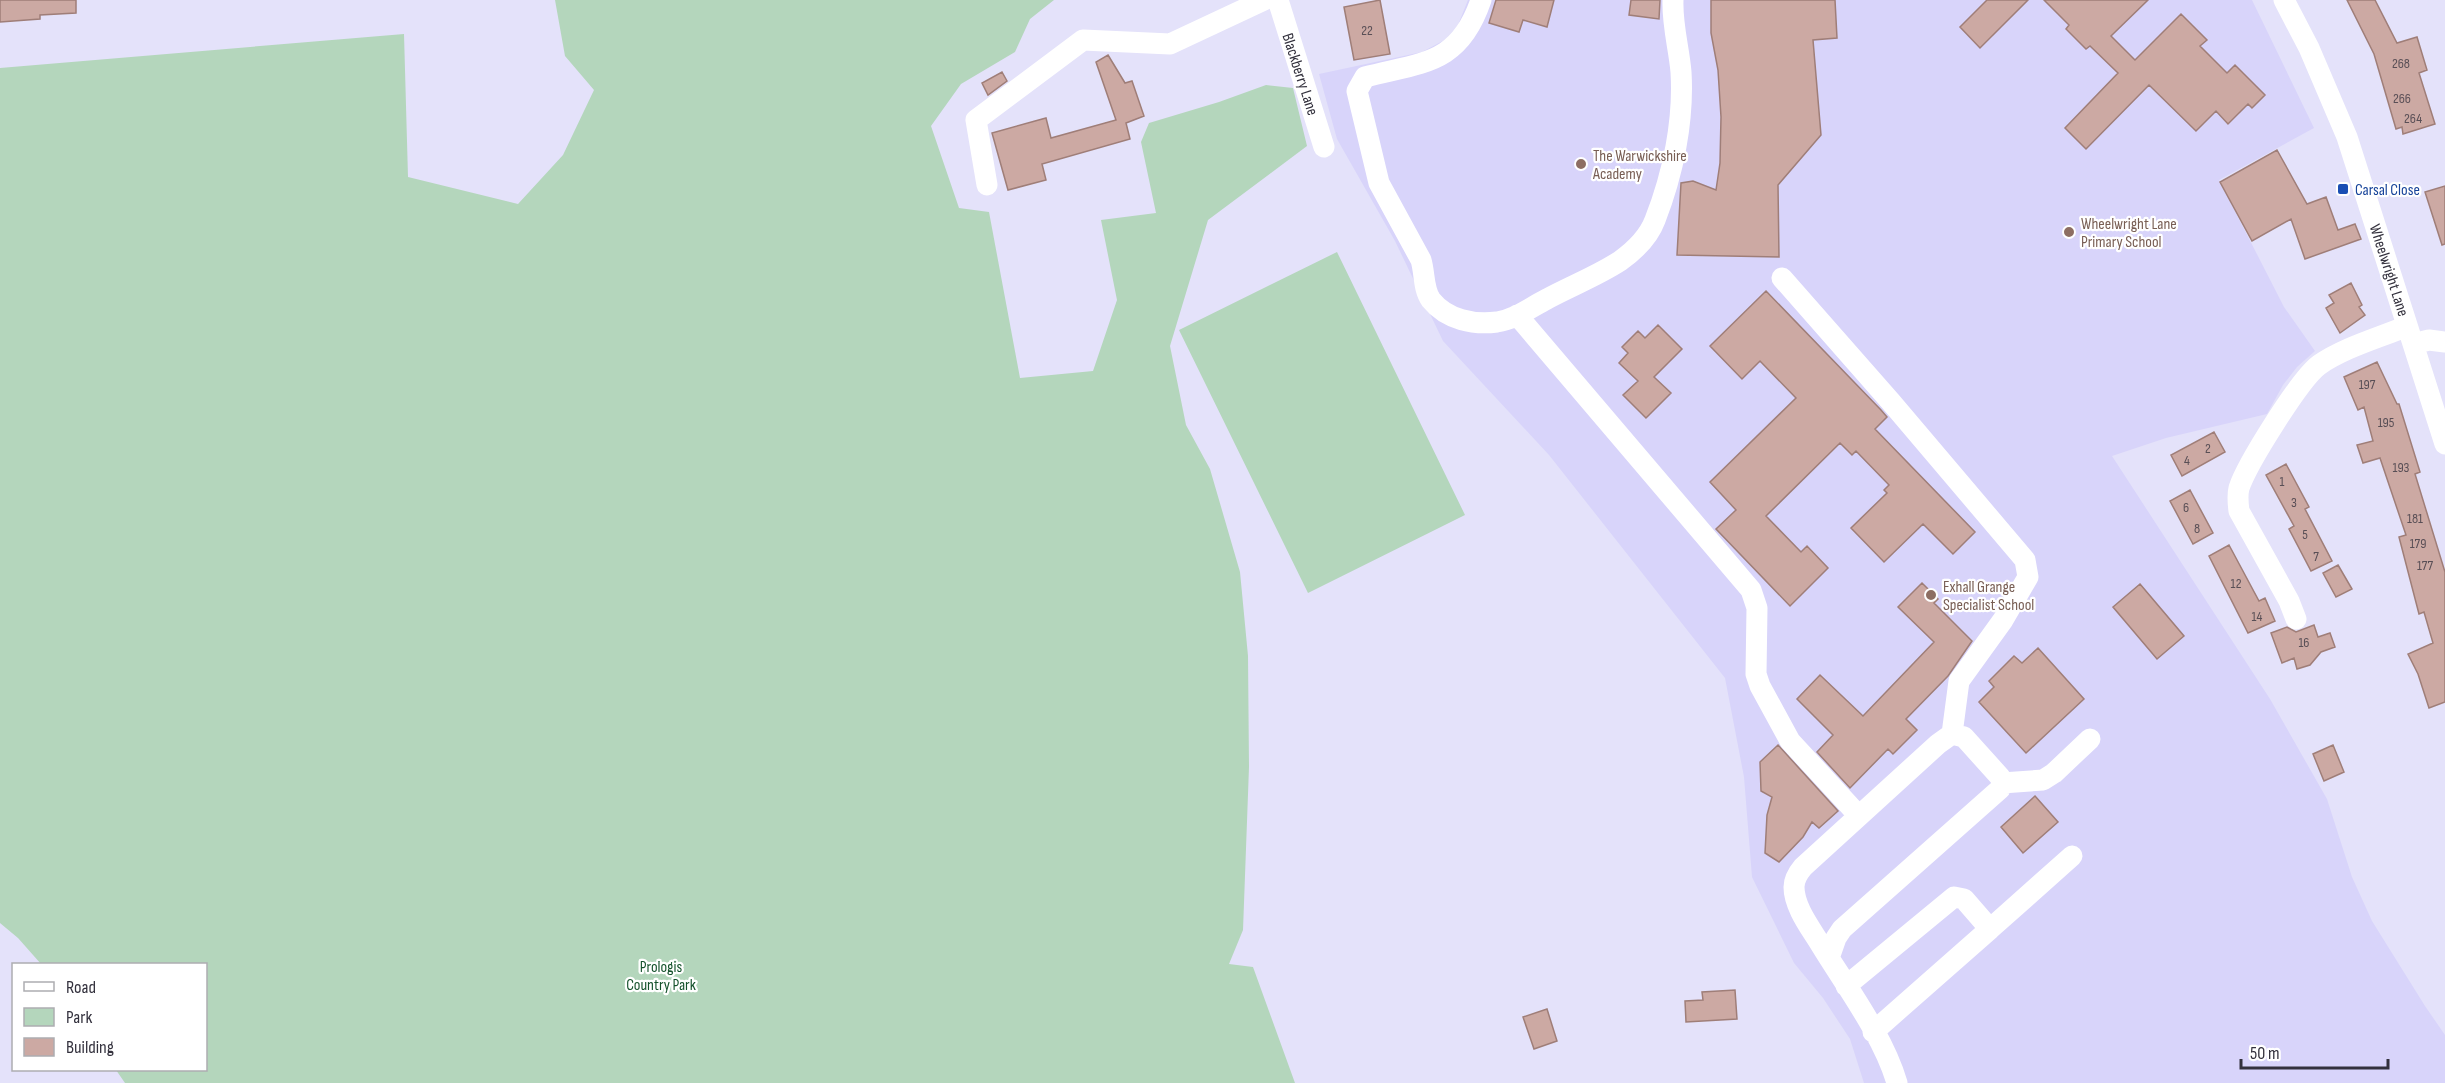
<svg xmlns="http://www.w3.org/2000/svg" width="2445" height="1083" viewBox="0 0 2445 1083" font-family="'Sofia Sans Condensed',sans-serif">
	<rect width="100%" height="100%" fill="#e4e2fa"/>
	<path fill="#d8d4fa" d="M1468,0H2252L2314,128L2219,180L2284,307L2315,351L2297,367L2283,385L2267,414L2166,438L2112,456L2270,699L2327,799L2352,877L2372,921L2425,1006L2445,1035V1083H1864L1850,1039L1823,998L1794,963L1752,877L1744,777L1725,678L1549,455L1443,341L1395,241L1337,139L1319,74L1422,52L1454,35Z"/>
	<path fill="#b4d6bc" d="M555,0H1054L1030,19L1015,52L961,84L931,126L959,208L989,212L1020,378L1093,371L1117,300L1101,220L1156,213L1141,142L1149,123L1219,102L1266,85L1293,88L1307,146L1208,220L1170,346L1186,425L1210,469L1240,572L1248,656L1249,767L1243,930L1229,964L1253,967L1295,1083H125L116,1070H206V964H41L18,938L0,923V68L404,34L408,177L518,204L563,155L594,90L565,56Z
		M1337,252L1465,515L1308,593L1179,330Z"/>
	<path fill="#cca9a3" stroke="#9f7e78" stroke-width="1.5" d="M0,0H76V13L40,15V19L0,22Z
		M1380,0L1390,54L1354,60L1344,7Z
		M1496,0H1554L1547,27L1523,20L1519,32L1489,23Z
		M1631,0H1660L1659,19L1629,15Z
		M1711,0H1835L1837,38L1813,40L1821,135L1778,185L1779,257L1677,255L1681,183L1693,181L1716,190L1720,163L1721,117L1718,70L1711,33Z
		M1987,0H2028L1980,48L1960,27Z
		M2044,0H2148L2111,36L2135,60L2181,14L2207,40L2200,46L2227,73L2235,65L2265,95L2252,108L2248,104L2228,124L2216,111L2196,131L2149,85L2086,149L2065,128L2118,73L2090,46L2086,49L2066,29L2069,25Z
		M2347,0H2375L2397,43L2417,37L2427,70L2419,73L2435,124L2403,134L2402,127L2396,129L2374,54Z
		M1108,55L1125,83L1132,81L1144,116L1126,123L1130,139L1042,164L1046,180L1008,190L992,133L1046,118L1051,138L1116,120L1096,62Z
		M1002,72L1007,81L988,95L982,83Z
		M2277,150L2307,204L2326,197L2338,230L2355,224L2361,239L2305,259L2291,219L2252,241L2220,182Z
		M2445,186V244L2442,245L2425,192Z
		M2351,283L2362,305L2359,307L2365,315L2340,333L2326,308L2334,303L2329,295Z
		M1766,291L1881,410L1887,417L1875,429L1975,532L1953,554L1923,524L1884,562L1851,528L1887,493L1884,490L1889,485L1856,451L1852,455L1840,443L1766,516L1801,552L1807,546L1828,568L1790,606L1716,529L1736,510L1710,482L1796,398L1760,361L1742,379L1710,346Z
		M1658,325L1682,349L1654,377L1671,393L1646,418L1623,395L1638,381L1619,363L1628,353L1622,347L1638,331L1645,338Z
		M2377,362L2397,404H2399L2420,472L2415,474L2445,572V702L2429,708L2418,674L2408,654L2433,643L2424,612L2419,614L2399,537L2406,535L2380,458L2363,463L2357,445L2373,441L2364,407L2358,410L2344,377Z
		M2214,432L2225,452L2182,476L2171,455Z
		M2286,464L2309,507L2305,509L2332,561L2311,571L2289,529L2294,526L2266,475Z
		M2190,490L2213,533L2193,544L2170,501Z
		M2229,545L2259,601L2265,598L2275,621L2248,633L2209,556Z
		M2338,565L2352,589L2336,597L2323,573Z
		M1922,583L1938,599L1934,603L1972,641L1948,676L1906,719L1917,730L1893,754L1888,749L1850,788L1817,752L1833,735L1797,699L1820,675L1863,716L1934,642L1898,607Z
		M2140,584L2184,636L2157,659L2113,607Z
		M2314,625L2318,637L2330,633L2335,647L2321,652L2310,665L2297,669L2294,658L2282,663L2271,633L2287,627L2296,632Z
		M2038,648L2084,699L2026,753L1979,702L1994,687L1989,681L2014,656L2022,663Z
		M1778,745L1838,811L1819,828L1812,822L1803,837L1779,862L1765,853L1767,815L1772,797L1761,791L1760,762Z
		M2333,745L2344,772L2324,781L2313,754Z
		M2035,796L2058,822L2023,853L2001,827Z
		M1735,990L1737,1019L1686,1022L1685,1001L1703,1000L1702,992Z
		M1547,1009L1557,1041L1534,1049L1523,1017Z"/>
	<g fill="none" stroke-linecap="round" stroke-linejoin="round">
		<path stroke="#fff" stroke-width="21" d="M1278,0L1324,147
			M1481,0C1459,65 1423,62 1365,77L1357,91L1379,183L1421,260C1425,273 1423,289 1431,300C1447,320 1474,325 1497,322C1516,319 1531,307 1547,299C1571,286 1597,276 1620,261C1634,251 1649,236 1655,220C1673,174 1684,121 1681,72C1679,48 1672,25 1673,0
			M2284,0L2309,48L2347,137L2445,444
			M987,185L976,120L1083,40L1170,44L1264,0
			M1782,278L1891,402L2025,560L2028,577L2003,620L1959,681L1952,734
			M1517,315L1751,590L1757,608L1756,674L1760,686L1790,741L1859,816
			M2413,344L2429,340L2445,342
			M2296,619L2289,601L2239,511C2238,503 2237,496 2239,488C2247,464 2300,379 2319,365C2345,347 2379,338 2407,326
			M2002,783L2043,780L2054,773L2090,739
			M1990,929L2072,856
			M1829,958L1836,938L1842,929L2000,789L2002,783L2000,777L1964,737L1952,734L1938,744L1803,867C1798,873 1794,879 1794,887C1794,906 1809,926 1819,942C1845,985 1883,1035 1897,1083
			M1846,986L1954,897L1964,899L1990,929L1873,1032"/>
	</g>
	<g fill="#8d6e63" stroke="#fff" stroke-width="2">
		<circle cx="1581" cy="164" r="6"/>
		<circle cx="2069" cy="232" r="6"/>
		<circle cx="1931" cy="595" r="6"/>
	</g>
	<rect fill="#1a4fb4" stroke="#fff" stroke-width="2" x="2337" y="183" width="12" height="12" rx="3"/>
	<g text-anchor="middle" stroke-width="4.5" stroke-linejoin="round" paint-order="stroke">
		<g font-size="14" fill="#594f56">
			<text x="1367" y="35">22</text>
			<text x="2401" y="68">268</text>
			<text x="2402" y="103">266</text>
			<text x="2413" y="123">264</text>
			<text x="2367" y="389">197</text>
			<text x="2386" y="427">195</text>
			<text x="2208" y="453">2</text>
			<text x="2187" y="465">4</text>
			<text x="2401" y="472">193</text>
			<text x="2282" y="486">1</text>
			<text x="2294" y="507">3</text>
			<text x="2186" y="512">6</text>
			<text x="2415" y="523">181</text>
			<text x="2197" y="533">8</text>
			<text x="2305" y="539">5</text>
			<text x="2418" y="548">179</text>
			<text x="2316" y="561">7</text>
			<text x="2425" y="570">177</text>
			<text x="2236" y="588">12</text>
			<text x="2257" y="621">14</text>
			<text x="2304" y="647">16</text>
		</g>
		<g font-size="16" fill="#33313d" stroke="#fff">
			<text transform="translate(1301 74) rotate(72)" y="6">Blackberry Lane</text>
			<text transform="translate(2390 270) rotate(72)" y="6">Wheelwright Lane</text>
		</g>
		<g font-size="16" fill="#785e54" stroke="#fff" text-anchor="start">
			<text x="1593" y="161">The Warwickshire<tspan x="1593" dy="18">Academy</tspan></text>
			<text x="2081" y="229">Wheelwright Lane<tspan x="2081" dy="18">Primary School</tspan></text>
			<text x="1943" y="592">Exhall Grange<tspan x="1943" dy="18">Specialist School</tspan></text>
		</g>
		<g font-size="16" fill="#164399" stroke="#fff" text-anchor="start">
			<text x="2355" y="195">Carsal Close</text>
		</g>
		<g font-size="16" fill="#14512b" stroke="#fff">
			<text x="661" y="972">Prologis<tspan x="661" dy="18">Country Park</tspan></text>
		</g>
	</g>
	<rect x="12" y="963" width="195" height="108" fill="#ffffff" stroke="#adadb1" stroke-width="1.5"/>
	<rect x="24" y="982" width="30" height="9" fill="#ffffff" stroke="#adadb1" stroke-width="1.5"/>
	<text x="66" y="993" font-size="18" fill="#33313d">Road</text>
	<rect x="24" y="1008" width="30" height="18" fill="#b4d6bc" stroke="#adadb1" stroke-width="1.5"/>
	<text x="66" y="1023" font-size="18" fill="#33313d">Park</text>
	<rect x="24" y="1038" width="30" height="18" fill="#cca9a3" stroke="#adadb1" stroke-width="1.5"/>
	<text x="66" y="1053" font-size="18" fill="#33313d">Building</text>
	<path d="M2241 1059v9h147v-9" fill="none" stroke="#33313d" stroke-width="3"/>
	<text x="2250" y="1059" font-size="18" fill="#33313d" stroke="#ffffff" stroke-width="4.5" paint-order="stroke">50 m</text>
</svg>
